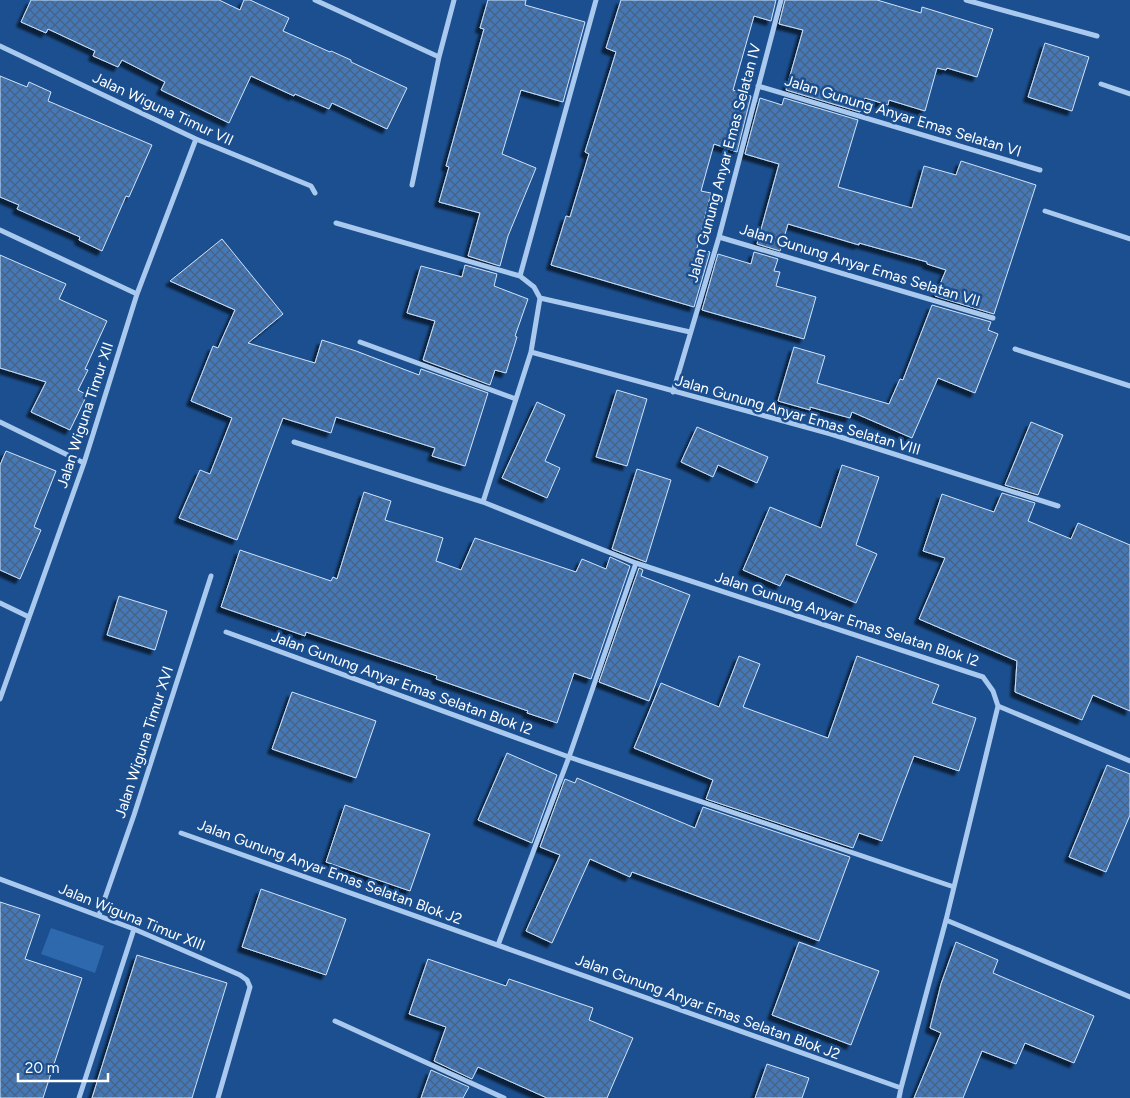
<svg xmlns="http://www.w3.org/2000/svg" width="1130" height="1098" viewBox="0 0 1130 1098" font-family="Figtree,sans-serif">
	<defs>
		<pattern id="building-cross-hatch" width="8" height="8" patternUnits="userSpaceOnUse" patternTransform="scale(1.25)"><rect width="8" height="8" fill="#4478b7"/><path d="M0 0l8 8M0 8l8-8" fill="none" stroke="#486282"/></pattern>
		<filter id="shadow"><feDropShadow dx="-4.5" dy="4.5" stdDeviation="1" flood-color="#0009"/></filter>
	</defs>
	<rect width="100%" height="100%" fill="#1b4f8f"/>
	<path fill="#2e69ad" d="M51,928L104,946L95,973L41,954Z"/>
	<path fill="url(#building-cross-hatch)" stroke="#cfe3fa" filter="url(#shadow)" d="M31,0H219L240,10L244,0H250L289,18L283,31L330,52L331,51L351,60V62L407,88L387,129L332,103L329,109L295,94L294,96L251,76L229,123L161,90L165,82L122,60L118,67L93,56L95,51L48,29L46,33L21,22Z
		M488,0H526L525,5L585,22L563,102L521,90L502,154L536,168L508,236L500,266L468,256L480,213L439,202L449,167L446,166L484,29L480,28Z
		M621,0H776L771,21L754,16L733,90L751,96L737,152L714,144L701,191L711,193L697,248L710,252L694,307L551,265L566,216L570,217L589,154L585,152L616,52L606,48Z
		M785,0H877L921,13L922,7L993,29L977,77L947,68L946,70L937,68L925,111L889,100L888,105L865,98L860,112L786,90L803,30L779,24Z
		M1045,43L1089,57L1072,111L1028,97Z
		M0,76L27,87L29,82L51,92L48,101L152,145L129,197L126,196L102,251L79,240L80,237L17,209L19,205L0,197Z
		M760,98L782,105L784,98L858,120L838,187L912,208L924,166L956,175L961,161L1036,185L994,314L935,296L946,270L927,264V262L859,243V245L788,224L780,251L757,244L779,164L745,154Z
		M222,239L283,314L248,343L315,363L322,340L356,351L419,375L421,369L488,393L465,466L432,456L435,448L336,417L331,433L283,418L237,540L179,518L200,470L210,474L232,418L191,401L213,346L218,348L235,310L170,281Z
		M754,252L778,259L774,271L780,272L776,286L816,297L804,339L702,310L718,254L751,264Z
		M0,255L66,284L59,299L107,321L85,369L88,370L78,390L87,395L70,430L31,412L46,382L0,368Z
		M465,265L497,274L494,286L528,299L515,336L517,337L506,373L495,370L490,385L423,360L435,321L407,313L421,266L462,277Z
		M932,305L991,322L988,330L998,334L975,393L938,378L912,438L852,412L850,418L810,407V410L778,401L794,347L825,356L817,383L889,404L900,379L903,380Z
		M617,390L647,399L627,466L596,457Z
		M537,402L565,415L545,461L560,468L547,498L502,478Z
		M1031,422L1063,435L1038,495L1005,485Z
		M697,427L768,457L757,483L718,465L713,477L681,462Z
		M6,451L56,471L34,527L41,530L20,579L0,570V465Z
		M842,465L879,477L856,545L877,554L856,603L786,574L780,586L743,570L770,507L821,528Z
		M637,469L671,480L646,562L612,549Z
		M364,492L391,501L385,520L443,538L436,561L461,570L475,538L576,572L582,559L606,569L610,557L630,566L591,679L574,673L557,723L527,713L528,711L436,679L437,676L306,632L305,636L221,607L240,550L331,581L333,577L337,579Z
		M1002,493L1035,503L1028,521L1071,539L1078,523L1130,545V711L1093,695L1082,720L1015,692L1017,661L919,619L945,558L923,551L942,494L994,512Z
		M639,568L643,570L641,576L690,595L649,701L599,682Z
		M119,596L167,611L155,650L107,635Z
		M739,656L760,664L743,707L828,738L857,656L939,685L932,703L976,718L959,771L914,756L882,841L859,833L853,848L706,799L713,780L634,748L661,683L719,707Z
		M292,692L376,721L356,778L272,749Z
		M507,753L557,775L532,843L478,820Z
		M1107,765L1130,774V815L1106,872L1069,857Z
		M577,778L695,828L703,807L850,857L819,941L632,872L630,877L590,859L552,943L526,931L560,855L540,847L565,779L575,783Z
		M345,805L430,834L410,891L326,862Z
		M261,889L346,919L326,975L242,947Z
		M0,902L40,915L25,959L82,978L43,1098H0Z
		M799,942L879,971L851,1045L772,1015Z
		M956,942L998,960L993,973L1094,1016L1074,1063L1025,1043L1016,1064L982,1051L963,1098H914L941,1033L930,1028L941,984Z
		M137,955L227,983L192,1098H92Z
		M428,959L506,986L509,979L593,1008L589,1020L633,1038L607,1098H547L478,1067L472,1079L434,1061L446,1027L409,1014Z
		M767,1064L809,1078L802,1098H755Z
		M431,1070L469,1087L463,1098H421Z"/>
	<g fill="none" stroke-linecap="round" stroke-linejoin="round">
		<path stroke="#a9c9ee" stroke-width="5" d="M315,0L439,57
			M966,0L1097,36
			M0,46L196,139L311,186L315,193
			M1101,84L1130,94
			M758,86L1040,170
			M412,185L439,57L454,0
			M1045,211L1130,239
			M0,230L137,294
			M719,237L993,318
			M520,276L596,0
			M540,298L690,332
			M360,342L516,399
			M1015,349L1130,386
			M531,352L831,434L1058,506
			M673,392L719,237L781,0
			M0,422L84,463
			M294,442L483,502L531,352L540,298L534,287L520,276L336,223
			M483,502L636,563L983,677L993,691L998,706L954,887
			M0,603L29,617
			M226,632L569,757L954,887L946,920L901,1088
			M0,699L84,463L137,294L196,139
			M998,706L1130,761
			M181,833L901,1088L899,1098
			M0,879L134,929L240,975L247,980L250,987L218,1098
			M99,915L134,815L211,576
			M946,920L1130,997
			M498,945L569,757L636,563
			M335,1021L504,1098
			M79,1098L134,929"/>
	</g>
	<g text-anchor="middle" stroke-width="5" stroke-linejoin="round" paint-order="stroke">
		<g font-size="15" fill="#fff" stroke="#1b4f8f">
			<text transform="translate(163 109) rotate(25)" y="5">Jalan Wiguna Timur VII</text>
			<text transform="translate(903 116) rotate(17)" y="5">Jalan Gunung Anyar Emas Selatan VI</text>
			<text transform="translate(724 163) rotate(-75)" y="5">Jalan Gunung Anyar Emas Selatan IV</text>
			<text transform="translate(860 265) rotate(17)" y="5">Jalan Gunung Anyar Emas Selatan VII</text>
			<text transform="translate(85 415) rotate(-72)" y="5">Jalan Wiguna Timur XII</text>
			<text transform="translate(798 415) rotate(16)" y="5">Jalan Gunung Anyar Emas Selatan VIII</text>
			<text transform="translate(847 619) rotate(18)" y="5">Jalan Gunung Anyar Emas Selatan Blok I2</text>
			<text transform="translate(402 683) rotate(20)" y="5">Jalan Gunung Anyar Emas Selatan Blok I2</text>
			<text transform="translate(144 742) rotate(-72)" y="5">Jalan Wiguna Timur XVI</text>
			<text transform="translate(330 872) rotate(20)" y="5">Jalan Gunung Anyar Emas Selatan Blok J2</text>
			<text transform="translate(132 917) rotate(22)" y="5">Jalan Wiguna Timur XIII</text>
			<text transform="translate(708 1007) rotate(20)" y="5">Jalan Gunung Anyar Emas Selatan Blok J2</text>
		</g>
	</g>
	<path d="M18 1073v8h90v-8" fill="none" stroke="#ffffff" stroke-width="2.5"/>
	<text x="25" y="1073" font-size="15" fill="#ffffff" stroke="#1b4f8f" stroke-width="4" paint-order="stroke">20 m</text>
</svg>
